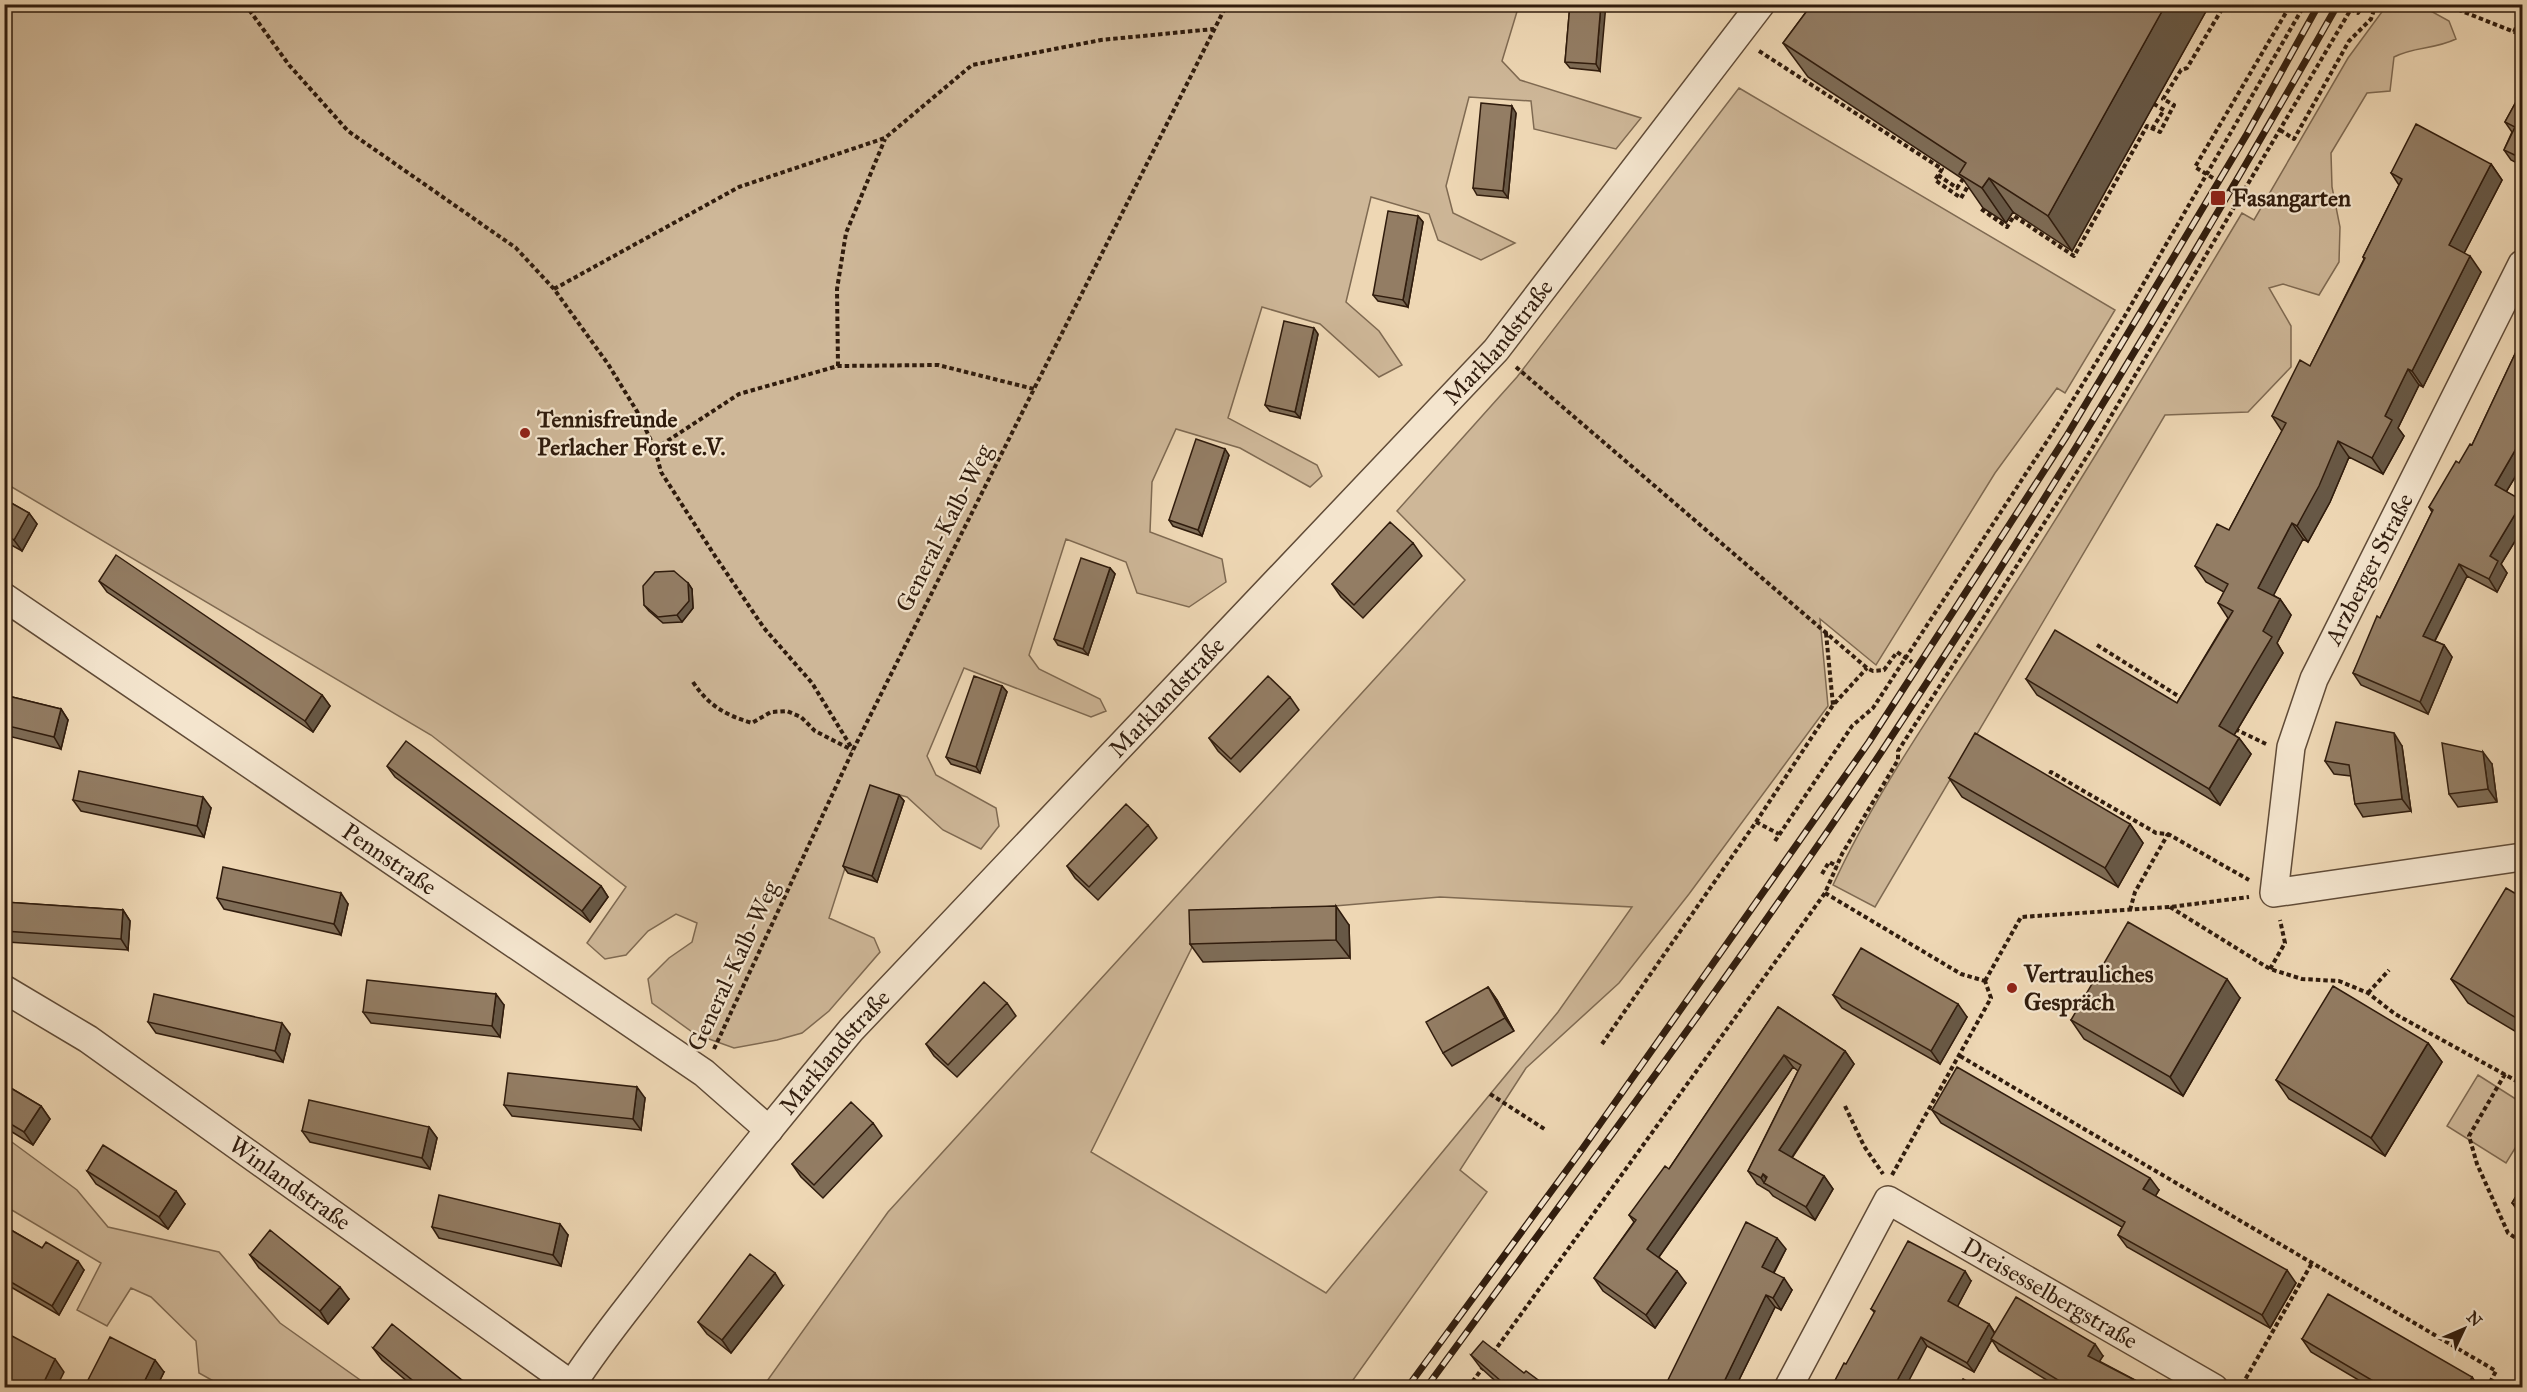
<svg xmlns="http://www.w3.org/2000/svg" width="2527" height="1392" viewBox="0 0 2527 1392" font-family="'IM FELL Great Primer',serif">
	<rect width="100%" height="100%" fill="#eed7b4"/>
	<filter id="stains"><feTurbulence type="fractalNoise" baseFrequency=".00333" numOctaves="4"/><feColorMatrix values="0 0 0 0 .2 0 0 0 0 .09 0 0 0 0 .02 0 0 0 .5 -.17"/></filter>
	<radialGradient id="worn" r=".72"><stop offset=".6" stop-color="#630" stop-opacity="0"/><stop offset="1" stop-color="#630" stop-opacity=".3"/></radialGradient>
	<path fill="#ceb798" stroke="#7f6a52" stroke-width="1.5" fill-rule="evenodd" d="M5,5H1519L1502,61L1520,80L1641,118L1616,149L1534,129L1531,101L1469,97L1446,186L1453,213L1515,243L1481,260L1438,240L1429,214L1371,197L1346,302L1379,331L1402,365L1379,377L1320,324L1262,307L1228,418L1317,465L1322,476L1310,487L1240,448L1176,429L1152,482L1150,532L1222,559L1226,582L1189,607L1137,593L1126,562L1066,539L1029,655L1039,669L1100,699L1106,711L1091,717L964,668L927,756L936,775L996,808L999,826L981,849L943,830L907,797L871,787L829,918L874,938L880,952L829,1011L802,1033L777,1040L734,1048L695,1034L652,1003L648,979L669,958L692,942L697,923L676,914L648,931L626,955L605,959L587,943L626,887L431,735L5,483Z
		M2391,5H2420L2449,21L2456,39C2433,50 2415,46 2394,57L2390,91L2367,93L2331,153L2332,187L2340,227L2339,262L2319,295L2283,284L2269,288L2291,326V367L2248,412L2165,415L1875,907L1833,885C1879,785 1946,694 2004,601C2086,473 2164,343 2242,213L2254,220L2348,58L2384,9Z
		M1739,88L2115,310L2065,393L2057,388L1995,473L1876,665L1820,619L1828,706L1689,894L1619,983L1526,1068L1460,1170L1487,1192L1348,1387L762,1388L888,1212L1465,580L1397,511L1517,377ZM1440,897L1632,907L1558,1012L1326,1293L1091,1152L1207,917Z
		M2478,1075L2522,1103V1137L2506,1163L2447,1126Z
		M5,1137L77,1190L108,1227L219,1252L280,1323L370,1387H224L199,1373L196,1341L151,1297L131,1288L107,1326L77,1310L101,1263L5,1206Z"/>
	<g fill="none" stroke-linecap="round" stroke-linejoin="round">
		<defs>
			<g id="minor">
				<path d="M2522,264L2314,679L2291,747L2274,893L2522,857"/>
				<path id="s1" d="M4,597L704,1073L769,1130"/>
				<path id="s2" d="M4,989L88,1039L572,1385"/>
				<path id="s3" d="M570,1388C595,1348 625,1312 654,1274C718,1191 784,1111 851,1030L1496,350L1761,4"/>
				<path id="s4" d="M1788,1388L1888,1200L2214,1388"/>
			</g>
		</defs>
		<use href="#minor" stroke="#604b37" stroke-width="30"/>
		<path stroke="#301c0d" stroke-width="4" stroke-dasharray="4.5 3" stroke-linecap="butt" d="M245,4L289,65L348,131L516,248L554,289L608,364L638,413L655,449L661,472L715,556L764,628L812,683L853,750
			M2444,4L2522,35
			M2514,32L2519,21
			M1759,51L1942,169L1935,180L1961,198L1968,186L1970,187
			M2152,129L2164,110L2154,104
			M2280,130L2294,139L2349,41L2371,19L2376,4
			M1938,175L1957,188L1963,179
			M2213,178L2195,167L2291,4
			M1985,203L1981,209L2007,227L2014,216L2074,256L2147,126L2160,132L2174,105L2163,99L2181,70L2187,68L2225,4
			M554,289L739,187L885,138L972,65L1101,40L1214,29
			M838,366L837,289L846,233L885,139
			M1516,367L1867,668L1873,671L1884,670L1897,652L1912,662
			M655,449L739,394L838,366L938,365L1034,389
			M1826,633L1833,705
			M2097,645L2183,699
			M693,682C708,705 725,715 752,723L771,712L787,711L801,717L815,731L852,750
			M2235,729L2266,744
			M2047,781L2051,772L2156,833L2168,834L2249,880
			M1756,822L1779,834
			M1775,841L1852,726L1873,708L2053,432L2123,319L2305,4
			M1822,874L1829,862L1837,866
			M1825,893L1961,974L1985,981
			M2170,907L2270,969L2302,979L2339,981L2368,993L2395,1014L2522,1084
			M2130,910L2135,892L2168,834
			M2270,969L2285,943L2280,920
			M1985,981L2021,917L2170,907L2249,897
			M2368,993L2389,970
			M1602,1044L1756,822L1833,705L1867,668
			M714,1049L853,750L1227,4
			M1960,1056L2496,1371L2487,1388
			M2505,1074L2469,1136L2477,1164L2508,1233L2522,1242
			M1490,1094L1546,1130
			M1845,1106L1864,1146L1883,1174
			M1892,1175L1991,998L1985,981
			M1493,1353L1825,893L1842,854L1898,760V751L2091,450L2351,9L2358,13L2364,4
			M2242,1385L2312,1263
			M1468,1388L1484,1366"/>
		<use href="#minor" stroke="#f4e5ce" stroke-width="27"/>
		<defs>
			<path id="rail" d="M1407,1388L1583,1148L1869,742L2066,437L2247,134L2319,4
				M1426,1388C1580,1177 1737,968 1882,751C2043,508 2194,258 2338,4"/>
		</defs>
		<use href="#rail" stroke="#301c0d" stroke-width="7"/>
		<use href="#rail" stroke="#f4e5ce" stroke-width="4.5" stroke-dasharray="14" stroke-linecap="butt"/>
	</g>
	<path fill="#7e6c56" stroke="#301c0d" stroke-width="1.5" d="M1570,4L1600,71L1570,68L1565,62Z
		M1812,4H2210L2072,251L2013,212L2006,223L1983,208L1963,179L1808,77L1783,43Z
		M2523,61V80L2517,72Z
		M2523,89V166L2511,160L2504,150L2512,132L2505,122Z
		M1516,113L1508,198L1477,195L1473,188Z
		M2491,164L2502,180L2464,253L2481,272L2423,387L2419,385L2398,428L2404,436L2383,474L2349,457L2330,502L2308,542L2303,539L2273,595L2280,599L2291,615L2277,643L2283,653L2234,735L2239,738L2251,754L2220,805L2037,695L2026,679L2177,703L2228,618L2218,603L2224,592L2206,582L2195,566L2229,530L2282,431L2272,416L2310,366L2364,259L2363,257L2399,185L2391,173Z
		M1418,216L1423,222L1408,307L1378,301L1373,295Z
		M1318,334L1300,418L1270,411L1265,405Z
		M2523,337V464L2506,492L2523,501V528L2501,564L2507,573L2497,592L2467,576L2435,641L2444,645L2452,657L2428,714L2361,685L2353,673L2432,512L2429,507L2472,445Z
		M1229,455L1202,536L1173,526L1169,520Z
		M4,499L29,513L37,524L22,551L4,541Z
		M1413,543L1422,556L1363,618L1341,597L1332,584Z
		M1110,568L1115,574L1088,655L1058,645L1054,639Z
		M99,581L322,695L330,706L313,732L107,592Z
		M688,583L692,589L693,608L682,622L663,623L649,611L644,605Z
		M1002,686L1007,692L980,773L951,764L946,757Z
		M4,695L61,709L68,720L61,749L4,735Z
		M1290,697L1299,710L1240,772L1218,751L1209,738Z
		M2402,746L2411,811L2363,817L2355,804L2351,776L2334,774L2325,761Z
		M2492,764L2497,802L2458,807L2449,794Z
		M387,766L601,886L608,897L590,922L395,777Z
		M1949,778L2130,824L2143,843L2118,887L1962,797Z
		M899,795L904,801L877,882L848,873L843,866Z
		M73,800L211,808L204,837L81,811Z
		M1148,825L1157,838L1098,900L1075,878L1067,866Z
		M217,898L348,904L341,935L224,909Z
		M2523,898V1036L2468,1003L2451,979Z
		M4,902L123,910L130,921L128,950L7,942L4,939Z
		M1349,925L1350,958L1203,962L1190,944Z
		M1488,987L1497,1000L1514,1031L1452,1066L1443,1053Z
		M1833,995L1967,1017L1940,1064L1842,1008Z
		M2240,998L2183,1096L2084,1039L2071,1020Z
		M1007,1003L1016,1016L957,1077L934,1056L926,1044Z
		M504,1005L500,1037L371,1023L363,1012Z
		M1778,1007L1845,1051L1854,1064L1792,1158L1824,1176L1833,1189L1815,1220L1773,1196L1769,1191L1757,1184L1748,1171L1798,1071L1793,1067L1659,1257L1686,1283L1655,1328L1603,1291L1594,1278L1634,1222L1629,1215L1669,1169Z
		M148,1022L290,1034L283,1062L156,1033Z
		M2428,1043L2442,1062L2385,1156L2289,1099L2276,1080Z
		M4,1084L41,1106L50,1119L33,1145L4,1127Z
		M645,1098L641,1130L512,1116L504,1105Z
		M1932,1110L2159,1190L2155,1196L2296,1283L2270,1328L2127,1247L2118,1235L2122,1227L1941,1123Z
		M873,1123L882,1136L823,1198L801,1177L792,1164Z
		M429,1127L437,1138L430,1169L310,1142L302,1131Z
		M87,1171L185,1204L168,1229L96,1184Z
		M2523,1185V1218L2512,1203Z
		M4,1226L42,1248L84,1270L59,1315L4,1283Z
		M432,1227L568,1235L561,1266L439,1238Z
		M1786,1249L1774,1273L1792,1290L1781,1310L1775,1307L1735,1388H1664Z
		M250,1255L349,1299L328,1324L259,1268Z
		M1971,1281L1957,1307L1989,1324L1995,1333L2103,1356L2099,1361L2150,1388H2060L1999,1351L1992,1340L1974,1372L1927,1346L1874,1312L1871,1309Z
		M783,1286L731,1353L707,1334L698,1322Z
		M2302,1339L2472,1377L2479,1388H2372L2311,1352Z
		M373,1348L467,1388H415L382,1360Z
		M1471,1355L1524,1373L1549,1388H1503L1480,1367Z
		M164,1372L156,1388H91L87,1382Z"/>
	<path fill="#675846" stroke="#301c0d" stroke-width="1.5" d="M1601,4H1606L1600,71L1596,64Z
		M2166,4H2210L2072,251L2048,216Z
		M1512,106L1516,113L1508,198L1503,191Z
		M2491,164L2502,180L2460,261L2449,245Z
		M1989,178L2013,212L2006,223L1982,188Z
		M1418,216L1423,222L1408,307L1403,300Z
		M2470,256L2481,272L2423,387L2412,371Z
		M1314,328L1318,334L1300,418L1295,412Z
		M2408,369L2419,385L2398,428L2404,436L2383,474L2372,458L2385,416Z
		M2338,441L2349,457L2330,502L2308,542L2297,526Z
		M2517,447L2523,456V464L2503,497L2495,485Z
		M1225,449L1229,455L1202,536L1198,530Z
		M2523,501V528L2501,564L2507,573L2497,592L2489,579L2490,556Z
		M29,513L37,524L22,551L14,540Z
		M2292,523L2303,539L2269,604L2258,588Z
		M2459,564L2467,576L2431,648L2423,636Z
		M1110,568L1115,574L1088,655L1083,649Z
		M688,583L692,589L693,608L682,622L677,615Z
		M2280,599L2291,615L2277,643L2283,653L2230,742L2219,726L2263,631Z
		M2444,645L2452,657L2428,714L2420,702Z
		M1002,686L1007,692L980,773L976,767Z
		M322,695L330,706L313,732L305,721Z
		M61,709L68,720L61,749L54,737Z
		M2394,733L2402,746L2411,811L2402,799Z
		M2239,738L2251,754L2220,805L2209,789Z
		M2483,752L2492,764L2497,802L2488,789Z
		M899,795L904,801L877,882L872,876Z
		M203,797L211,808L204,837L197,826Z
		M2130,824L2143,843L2118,887L2105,868Z
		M601,886L608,897L590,922L582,911Z
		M341,893L348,904L341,935L334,924Z
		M1336,906L1349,925L1350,958L1336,940Z
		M123,910L130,921L128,950L121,939Z
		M2227,979L2240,998L2183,1096L2170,1077Z
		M1488,987L1497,1000L1514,1031L1505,1018Z
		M496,994L504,1005L500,1037L492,1026Z
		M1958,1004L1967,1017L1940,1064L1931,1051Z
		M282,1023L290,1034L283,1062L275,1051Z
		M2428,1043L2442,1062L2385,1156L2371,1138Z
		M1845,1051L1854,1064L1788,1163L1779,1150Z
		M1784,1055L1793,1067L1656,1261L1647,1249Z
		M637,1087L645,1098L641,1130L633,1119Z
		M41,1106L50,1119L33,1145L24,1132Z
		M429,1127L437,1138L430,1169L422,1158Z
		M1763,1174L1772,1187L1764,1183L1761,1178Z
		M1824,1176L1833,1189L1815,1220L1806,1207Z
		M2150,1178L2159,1190L2152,1202L2143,1189Z
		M176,1191L185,1204L168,1229L159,1217Z
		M560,1224L568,1235L561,1266L553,1255Z
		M1777,1238L1786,1249L1770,1279L1762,1267Z
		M78,1261L84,1270L59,1315L52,1306Z
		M2287,1270L2296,1283L2270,1328L2262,1315Z
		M1677,1271L1686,1283L1655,1328L1646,1315Z
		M1965,1271L1971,1281L1955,1311L1948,1301Z
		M775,1273L783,1286L731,1353L722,1340Z
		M1784,1278L1792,1290L1781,1310L1773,1298Z
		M340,1287L349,1299L328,1324L320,1311Z
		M1766,1295L1775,1307L1735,1388H1721Z
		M1989,1324L1995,1334L1974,1372L1967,1363Z
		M1921,1337L1927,1346L1905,1388H1893Z
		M2095,1344L2103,1356L2096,1367L2088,1356Z
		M55,1359L64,1372L56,1388H41Z
		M155,1360L164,1372L156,1388H141Z
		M2472,1377L2479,1388H2466Z
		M463,1381L467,1388H458Z"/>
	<path fill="#937d64" stroke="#301c0d" stroke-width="1.5" d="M1570,4H1601L1596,64L1565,62Z
		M1812,4H2166L2048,216L1989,178L1982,188L1959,174L1966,163L1783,43Z
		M2523,61V75L2517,72Z
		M2523,89V159L2504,150L2515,127L2505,122Z
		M1481,103L1512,106L1503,191L1473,188Z
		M2416,124L2491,164L2449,245L2470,256L2412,371L2408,369L2385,416L2392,420L2372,458L2338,441L2319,486L2297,526L2292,523L2258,588L2280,599L2263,631L2272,637L2219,726L2239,738L2209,789L2026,679L2055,630L2177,703L2233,611L2218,603L2228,584L2195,566L2217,524L2229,530L2286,423L2272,416L2300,360L2310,366L2365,258L2363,257L2402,179L2391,173Z
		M1388,211L1418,216L1403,300L1373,295Z
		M1284,321L1314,328L1295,412L1265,405Z
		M2523,337V450L2517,447L2495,485L2523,501L2490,556L2498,561L2489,579L2459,564L2423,636L2444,645L2420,702L2353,673L2377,616L2380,618L2433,510L2429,507L2456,461L2459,463L2470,444L2472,445Z
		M1196,439L1225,449L1198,530L1169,520Z
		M4,499L29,513L14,540L4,534Z
		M1390,522L1413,543L1354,605L1332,584Z
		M116,555L322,695L305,721L99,581Z
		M1081,558L1110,568L1083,649L1054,639Z
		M674,571L688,583L689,601L677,615L658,617L644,605L643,586L655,572Z
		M974,676L1002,686L976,767L946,757Z
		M1268,676L1290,697L1231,759L1209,738Z
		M4,695L61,709L54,737L4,725Z
		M2336,722L2394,733L2402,799L2355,804L2349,765L2325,761Z
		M1975,733L2130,824L2105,868L1949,778Z
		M406,741L601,886L582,911L387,766Z
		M2442,743L2483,752L2488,789L2449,794Z
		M79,771L203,797L197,826L73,800Z
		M870,785L899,795L872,876L843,866Z
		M1126,804L1148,825L1089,887L1067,866Z
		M223,867L341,893L334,924L217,898Z
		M2506,888L2523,898V1022L2451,979Z
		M4,902L123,910L121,939L4,931Z
		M1336,906V940L1190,944L1189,910Z
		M2128,922L2227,979L2170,1077L2071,1020Z
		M1861,948L1958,1004L1931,1051L1833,995Z
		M367,980L496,994L492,1026L363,1012Z
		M984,982L1007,1003L948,1065L926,1044Z
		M2333,986L2428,1043L2371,1138L2276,1080Z
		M1488,987L1505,1018L1443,1053L1426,1022Z
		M154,994L282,1023L275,1051L148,1022Z
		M1778,1007L1845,1051L1779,1150L1824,1176L1806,1207L1764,1183L1767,1177L1763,1174L1761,1178L1748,1171L1801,1065L1784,1055L1647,1249L1677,1271L1646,1315L1594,1278L1636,1220L1629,1215L1665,1166L1669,1169Z
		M1957,1067L2150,1178L2143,1189L2287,1270L2262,1315L2118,1235L2125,1222L1932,1110Z
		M508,1073L637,1087L633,1119L504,1105Z
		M4,1084L41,1106L24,1132L4,1120Z
		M309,1100L429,1127L422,1158L302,1131Z
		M851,1102L873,1123L814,1185L792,1164Z
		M103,1145L176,1191L159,1217L87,1171Z
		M2523,1185V1209L2512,1203Z
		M439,1195L560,1224L553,1255L432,1227Z
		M1746,1222L1777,1238L1762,1267L1784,1278L1773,1298L1766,1295L1721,1388H1664Z
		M4,1226L42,1248L46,1242L78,1261L52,1306L4,1278Z
		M270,1230L340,1287L320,1311L250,1255Z
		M1908,1241L1965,1271L1948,1301L1989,1324L1967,1363L1921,1337L1893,1388H1831L1844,1363L1846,1364L1875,1311L1871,1309Z
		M750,1254L775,1273L722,1340L698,1322Z
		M2328,1294L2472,1377L2466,1388H2385L2302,1339Z
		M2016,1297L2095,1344L2088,1356L2150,1388H2092L2086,1384L2084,1388H2071L1991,1339Z
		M392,1324L463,1381L458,1388H422L373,1348Z
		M12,1336L55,1359L41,1388H4V1351Z
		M110,1337L155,1360L141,1388H98L87,1382Z
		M1483,1341L1524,1373L1526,1371L1549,1388H1509L1471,1355Z
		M1963,1379L1980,1388H1959Z
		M2157,1380L2169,1388H2153Z"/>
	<g fill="#8f2418" stroke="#f4e5ce" stroke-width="2">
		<rect x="2210" y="190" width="16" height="16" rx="3"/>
		<circle cx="525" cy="433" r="6"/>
		<circle cx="2012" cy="988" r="6"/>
	</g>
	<g text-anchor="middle" stroke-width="4.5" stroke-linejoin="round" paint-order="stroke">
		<g font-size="24" font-weight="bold" fill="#301c0d" stroke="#f4e5ce" text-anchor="start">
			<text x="2232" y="206">Fasangarten</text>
			<text x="537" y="427">Tennisfreunde<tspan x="537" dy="28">Perlacher Forst e.V.</tspan></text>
			<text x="2024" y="982">Vertrauliches<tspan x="2024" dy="28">Gespräch</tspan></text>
		</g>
		<g font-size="24" fill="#301c0d" stroke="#f4e5ce">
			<text dy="8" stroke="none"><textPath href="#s3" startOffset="1400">Marklandstraße</textPath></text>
			<text transform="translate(944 528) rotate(-63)" y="8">General-Kalb-Weg</text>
			<text transform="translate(2369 569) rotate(-63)" y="8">Arzberger Straße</text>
			<text dy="8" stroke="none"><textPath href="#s3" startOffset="914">Marklandstraße</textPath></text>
			<text dy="8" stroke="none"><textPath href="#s1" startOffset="466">Pennstraße</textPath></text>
			<text transform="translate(733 966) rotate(-65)" y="8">General-Kalb-Weg</text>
			<text dy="8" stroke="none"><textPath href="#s3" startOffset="428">Marklandstraße</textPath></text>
			<text dy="8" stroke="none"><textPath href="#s2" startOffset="346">Winlandstraße</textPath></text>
			<text dy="8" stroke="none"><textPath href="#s4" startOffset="400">Dreisesselbergstraße</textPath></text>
		</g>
	</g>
	<rect width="2527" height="1392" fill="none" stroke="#eed7b4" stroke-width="24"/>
	<rect x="6" y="6" width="2515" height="1380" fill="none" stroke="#301c0d" stroke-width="3"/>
	<rect x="12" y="12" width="2503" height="1368" fill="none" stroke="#301c0d" stroke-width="1.5"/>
	<g transform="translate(2464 1329) rotate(46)" stroke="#f4e5ce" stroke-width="4.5" paint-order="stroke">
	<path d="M0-4.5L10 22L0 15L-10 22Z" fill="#301c0d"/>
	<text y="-9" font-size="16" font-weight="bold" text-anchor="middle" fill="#301c0d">N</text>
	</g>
	<rect width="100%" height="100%" filter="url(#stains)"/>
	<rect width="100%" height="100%" fill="url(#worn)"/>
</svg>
